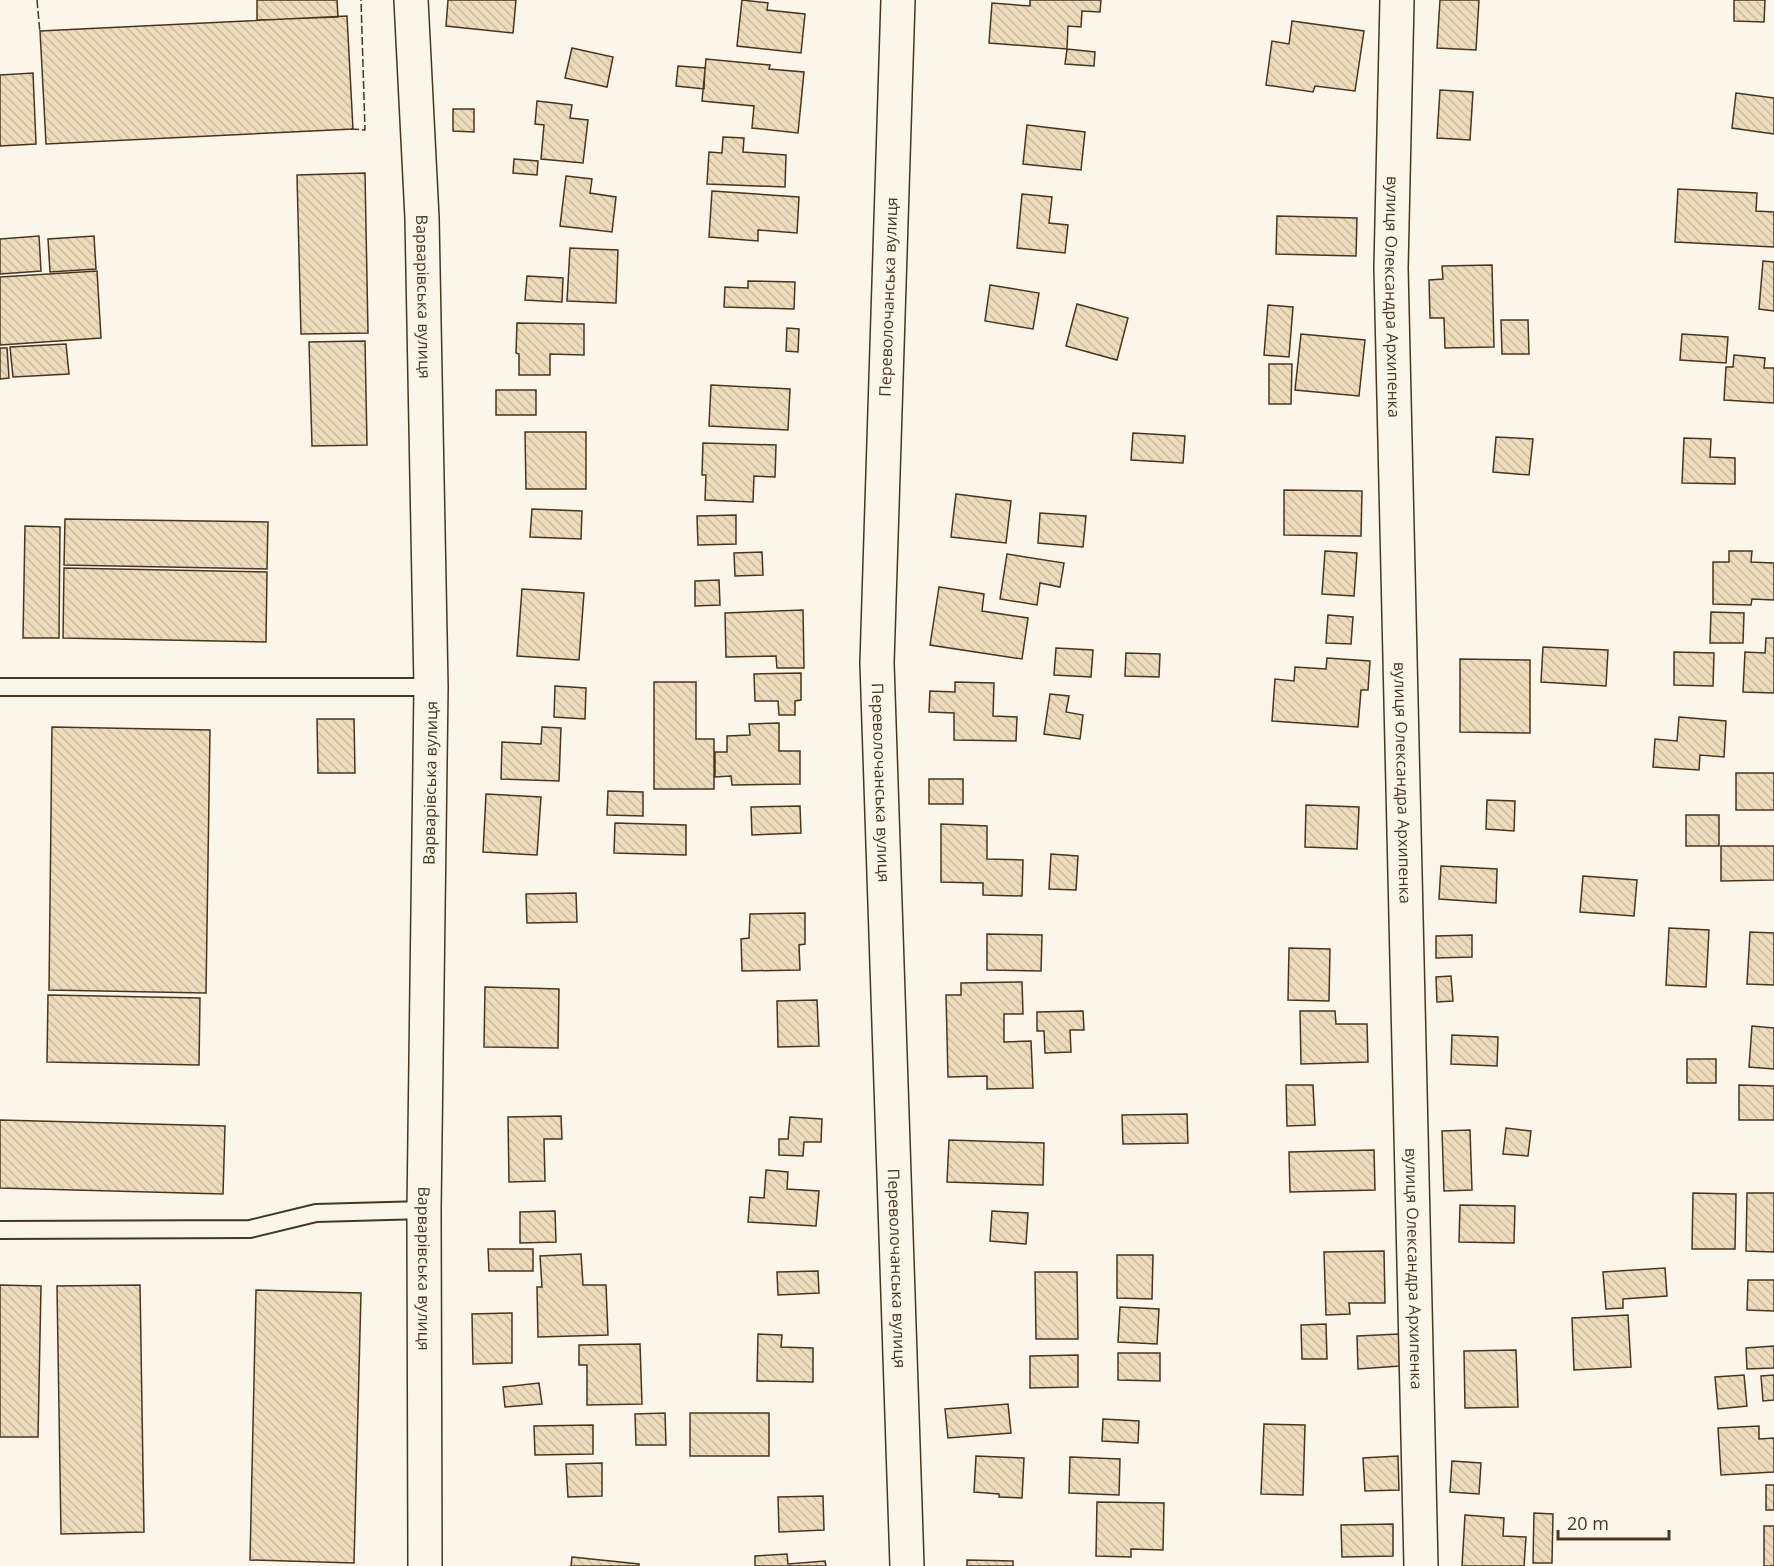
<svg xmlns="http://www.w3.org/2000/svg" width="1774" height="1566" viewBox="0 0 1774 1566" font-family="'Open Sans',sans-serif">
	<defs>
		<pattern id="building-back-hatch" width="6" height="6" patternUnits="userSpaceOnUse" patternTransform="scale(1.5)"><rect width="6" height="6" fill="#ecdcbc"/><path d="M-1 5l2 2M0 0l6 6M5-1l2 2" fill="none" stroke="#ccbda1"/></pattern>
	</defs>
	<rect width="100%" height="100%" fill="#fbf6e9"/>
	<path fill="url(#building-back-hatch)" stroke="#4a3520" stroke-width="1.5" d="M257,0H337L338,17L257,20Z
		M448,0H516L513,33L446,26Z
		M742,0L768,3L767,10L805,14L801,53L737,46Z
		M1030,0H1101L1100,12L1082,11L1081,27L1068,26L1067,49L989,43L992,3L1030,6Z
		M1440,0H1479L1476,50L1437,48Z
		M1734,0H1765L1764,22L1734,21Z
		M347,16L353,129L46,144L40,31Z
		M1292,21L1364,31L1355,91L1315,86L1313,92L1266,85L1272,41L1289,44Z
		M572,48L613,57L607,87L565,78Z
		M1067,49L1095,52L1094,66L1065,64Z
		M706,59L770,65L769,69L804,72L798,133L752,128L754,106L702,101Z
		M678,66L705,68L704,89L676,86Z
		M33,73L36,144L0,146V75Z
		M1440,90L1473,92L1470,140L1437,138Z
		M1736,93L1774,98V134L1732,128Z
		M537,101L572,105L570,118L588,120L583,163L541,159L544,125L535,124Z
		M453,109H474V132L453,131Z
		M1027,125L1085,132L1081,170L1023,164Z
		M723,137L744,138L743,152L786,155L785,187L707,184L709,152L722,153Z
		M514,159L538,161L537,175L513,173Z
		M365,173L368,333L301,334L297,175Z
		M566,176L592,179L590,193L616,197L612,232L560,226Z
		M1678,189L1757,193L1756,211L1774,212V247L1675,242Z
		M712,191L799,197L797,233L758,230V241L709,237Z
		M1022,194L1052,197L1049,223L1068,225L1065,253L1017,248Z
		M1277,216L1357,218L1356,256L1276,254Z
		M39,236L41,271L0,274V239Z
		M94,236L96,269L50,272L48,239Z
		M570,248L618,250L616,303L567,301Z
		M1763,261L1774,262V311L1759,309Z
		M1492,265L1494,347L1445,348L1444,318H1430L1429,280L1443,279L1442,266Z
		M97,271L101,338L0,345V277Z
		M527,276L563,278L562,302L525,300Z
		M748,281L795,282L794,309L724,307L725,287L748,288Z
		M990,285L1039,293L1033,329L985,321Z
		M1077,304L1128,318L1117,360L1066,346Z
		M1268,305L1293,307L1289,357L1264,355Z
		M1501,320H1528L1529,354H1502Z
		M517,323L584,324V355L550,354V375H519V354L516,353Z
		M787,328L799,329L798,352L786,351Z
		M1301,334L1365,340L1359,396L1295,390Z
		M1682,334L1728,337L1726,363L1680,360Z
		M365,341L367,445L312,446L309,342Z
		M66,344L69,374L13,377L10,347Z
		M0,348H7L9,378L0,379Z
		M1734,355L1765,358L1764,368H1774V403L1724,400L1726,367H1733Z
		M1269,364H1292L1291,404H1269Z
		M711,385L790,389L788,430L709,426Z
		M496,390H536V415H496Z
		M525,432H586V489H526Z
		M1133,433L1185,436L1183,463L1131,460Z
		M1496,437L1533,439L1529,475L1493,472Z
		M1684,438L1711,439L1710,457L1735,458V484L1682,483Z
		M703,443L776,445L775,477L754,476L753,502L705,500L706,475H702Z
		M1284,490L1362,491L1361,536L1284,535Z
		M956,494L1011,501L1006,543L951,537Z
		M532,509L582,511L581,539L530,537Z
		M1040,513L1086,516L1083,547L1038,543Z
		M736,515V544L698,545L697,516Z
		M65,519L268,522L267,569L64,565Z
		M25,526L60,527L59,638H23Z
		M1325,551L1357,553L1354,596L1322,594Z
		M1729,551H1752L1751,562L1774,563V600L1752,599L1751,605L1713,604V562H1729Z
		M762,552L763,575L735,576L734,553Z
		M1007,554L1064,563L1060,587L1040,583L1037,605L1000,599Z
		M64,568L267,572L266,642L63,638Z
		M719,580L720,605L695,606V581Z
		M939,587L984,594L982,611L1028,618L1022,659L930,645Z
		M522,589L584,593L579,660L517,656Z
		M803,610L804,668H777L776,656L726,657L725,613Z
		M1711,612L1744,613L1743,643H1710Z
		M1328,615L1353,617L1351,644L1326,643Z
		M1766,638H1774V693L1743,692L1745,652L1765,653Z
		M1543,647L1608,650L1606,686L1541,682Z
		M1056,648L1093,650L1091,677L1054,675Z
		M1674,652L1714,653L1713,686L1674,685Z
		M1126,653L1160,654L1159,677L1125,676Z
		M1327,658L1370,661L1368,690H1361L1358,727L1272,721L1275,679L1294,681L1295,667L1326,669Z
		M1460,659L1530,660V733L1460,732Z
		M801,673V700L795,701V715H779L778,701H755L754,674Z
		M654,682H696V739H714V789H654Z
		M955,682L994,683L993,716L1017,717L1016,741L954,740V713L929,712L930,691L955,692Z
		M555,686L586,688L585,719L554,717Z
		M1050,694L1069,696L1066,712L1083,715L1080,739L1044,734Z
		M1679,717L1726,721L1724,757L1700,755L1699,770L1653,767L1655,739L1677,741Z
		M317,719H354L355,773H318Z
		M779,723V751H800V784L732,785L731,776L715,777V752H727V736L750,735L749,724Z
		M52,727L210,730L206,993L49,990Z
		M542,727L561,728L559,781L501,779L502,742L541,744Z
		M1736,773H1774V810H1736Z
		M929,779H963V804H929Z
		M608,791L643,792V816L607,815Z
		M486,794L541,797L537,855L483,852Z
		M1487,800L1515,801L1514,831L1486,829Z
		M1306,805L1359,807L1357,849L1305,847Z
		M800,806L801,833L752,835L751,807Z
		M1686,815H1719V846H1686Z
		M615,823L686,825V855L614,853Z
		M941,824L987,826V859L1023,860L1022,896L983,895V883L941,882Z
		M1721,846H1774V880L1721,881Z
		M1051,854L1078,856L1076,890L1049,889Z
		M1441,866L1497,869L1496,903L1439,899Z
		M1583,876L1637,880L1634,916L1580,912Z
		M576,893L577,922L527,923L526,894Z
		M805,913V944L799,945L800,970L742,971L741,939L749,938L750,914Z
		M1669,928L1709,930L1706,987L1666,985Z
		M1750,932L1774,933V985L1747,984Z
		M987,934L1042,935L1041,971L987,970Z
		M1472,935V957L1436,958V936Z
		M1289,948L1330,949L1329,1001L1288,1000Z
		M1451,976L1453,1001L1437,1002L1436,977Z
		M1022,982L1023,1014H1004V1042L1031,1041L1033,1088L987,1089V1076L948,1077L946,995H961V983Z
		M485,987L559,989L558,1048L484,1047Z
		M48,995L200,998L199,1065L47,1062Z
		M817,1000L819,1046L778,1047L777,1001Z
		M1083,1011L1084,1030H1070L1071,1052L1045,1053L1044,1031H1037V1012Z
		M1300,1011H1335L1336,1024H1367L1368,1062L1301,1064Z
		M1752,1026L1774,1028V1069L1749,1067Z
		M1452,1035L1498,1037L1497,1066L1451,1064Z
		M1687,1059H1716V1083H1687Z
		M1286,1085H1313L1315,1125L1287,1126Z
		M1739,1085L1774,1086V1120H1739Z
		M1187,1114L1188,1143L1123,1144L1122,1115Z
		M561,1116L562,1139H544L545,1181L509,1182L508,1117Z
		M790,1117L822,1119L821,1142H804L803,1156L779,1155V1139H788Z
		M0,1120L225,1126L223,1194L0,1188Z
		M1506,1128L1531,1131L1528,1156L1503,1154Z
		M1470,1130L1472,1190L1444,1191L1442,1131Z
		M949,1140L1044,1143L1043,1185L947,1182Z
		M1374,1150L1375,1190L1290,1192L1289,1152Z
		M766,1170L788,1172L787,1189L819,1191L816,1226L748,1222L750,1197L764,1198Z
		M1693,1193L1736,1194L1735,1249H1692Z
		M1747,1193H1774V1252L1746,1251Z
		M1460,1205L1515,1206L1514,1243L1459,1242Z
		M555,1211L556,1242L520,1243V1212Z
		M992,1211L1028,1213L1026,1244L990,1241Z
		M488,1249H533V1271H489Z
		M1384,1251L1385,1303H1349L1350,1314L1326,1315L1324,1252Z
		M581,1254L583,1285H606L608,1335L538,1337L537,1287H542L540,1256Z
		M1117,1255H1153L1152,1299L1117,1298Z
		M1665,1268L1667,1296L1623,1299V1308L1606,1309L1603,1272Z
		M818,1271L819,1293L778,1295L777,1272Z
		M1035,1272H1077L1078,1339H1036Z
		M1748,1280H1774V1311L1747,1310Z
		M0,1285L41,1286L38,1437H0Z
		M140,1285L144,1532L61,1534L57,1286Z
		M256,1290L361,1293L354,1563L250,1560Z
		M1120,1307L1159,1309L1157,1344L1118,1342Z
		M512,1313V1363L473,1364L472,1314Z
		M1628,1315L1631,1367L1574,1370L1572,1318Z
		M1326,1324L1327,1359H1302L1301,1325Z
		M758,1334L782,1335L781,1347L813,1348V1382L757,1381Z
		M1399,1334L1400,1366L1358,1369L1357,1336Z
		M640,1344L642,1404L587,1405V1365H579V1345Z
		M1774,1346V1368L1747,1369L1746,1348Z
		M1516,1350L1518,1407L1465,1408L1464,1351Z
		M1118,1353H1160V1381L1118,1380Z
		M1078,1355V1387L1030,1388V1356Z
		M1744,1375L1747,1406L1718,1409L1715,1377Z
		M1774,1375V1400L1763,1401L1761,1376Z
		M539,1383L542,1404L505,1407L503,1387Z
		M1008,1404L1011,1433L948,1438L945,1409Z
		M665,1413L666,1445H636L635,1414Z
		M690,1413H769V1456H690Z
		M1103,1419L1139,1421L1138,1443L1102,1441Z
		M1264,1424L1305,1425L1303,1495L1261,1494Z
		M593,1425V1454L535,1455L534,1426Z
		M1759,1426V1439L1774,1438V1472L1721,1475L1718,1428Z
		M976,1456L1024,1458L1022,1498L999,1497V1494L974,1492Z
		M1398,1456L1399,1490L1365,1491L1363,1458Z
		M1070,1457L1120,1459L1119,1495L1069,1493Z
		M1452,1461L1481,1463L1479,1494L1450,1492Z
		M602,1463V1496L568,1497L566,1464Z
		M1766,1485H1774V1510H1766Z
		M823,1496L824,1530L779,1532L778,1497Z
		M1097,1502L1164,1503L1163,1550L1131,1549V1557L1096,1556Z
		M1534,1513L1553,1514L1552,1563H1533Z
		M1465,1515L1504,1518L1503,1536L1526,1537L1524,1566H1462Z
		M1393,1524V1556L1342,1557L1341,1525Z
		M1764,1526H1774V1566H1764Z
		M787,1554L788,1564L825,1561L826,1566H755V1556Z
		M572,1557L639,1564V1566H571Z
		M967,1560L1013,1561V1566H967Z"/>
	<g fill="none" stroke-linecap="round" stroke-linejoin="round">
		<defs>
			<path id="service" d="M0,687H431
				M0,1230L250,1229L316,1213L424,1210"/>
			<g id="minor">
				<path id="s1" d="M411,0L422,218L431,687L424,1210L425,1566"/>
				<path id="s2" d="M898,0L877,663L907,1566"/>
				<path id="s3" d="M1397,0L1391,268L1421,1566"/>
			</g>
		</defs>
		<use href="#service" stroke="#4a3520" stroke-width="20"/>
		<use href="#minor" stroke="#4a3520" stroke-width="36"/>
		<use href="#service" stroke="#fbf6e9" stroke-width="16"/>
		<use href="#minor" stroke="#fbf6e9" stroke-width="33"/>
		<path stroke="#4a3520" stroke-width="1.5" stroke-dasharray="8 3" stroke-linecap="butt" d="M37,0L40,33
			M351,129L365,130L361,0"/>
	</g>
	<g text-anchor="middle" stroke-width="4.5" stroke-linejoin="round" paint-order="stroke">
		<g font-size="16" fill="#4a3520" stroke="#fbf6e9">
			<text dy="6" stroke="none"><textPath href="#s1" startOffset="297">Варварівська вулиця</textPath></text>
			<text transform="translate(888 297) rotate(-88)" y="6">Переволочанська вулиця</text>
			<text dy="6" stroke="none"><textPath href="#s3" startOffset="297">вулиця Олександра Архипенка</textPath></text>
			<text transform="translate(430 783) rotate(-89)" y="6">Варварівська вулиця</text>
			<text dy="6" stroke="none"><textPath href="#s2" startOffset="783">Переволочанська вулиця</textPath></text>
			<text dy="6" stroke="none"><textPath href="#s3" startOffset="783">вулиця Олександра Архипенка</textPath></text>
			<text dy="6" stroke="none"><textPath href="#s1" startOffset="1269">Варварівська вулиця</textPath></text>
			<text dy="6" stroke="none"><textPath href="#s2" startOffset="1269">Переволочанська вулиця</textPath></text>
			<text dy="6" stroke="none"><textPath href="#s3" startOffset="1269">вулиця Олександра Архипенка</textPath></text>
		</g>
	</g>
	<path d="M1558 1530v9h111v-9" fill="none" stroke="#4a3520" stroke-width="3"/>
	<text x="1567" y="1530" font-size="18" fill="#4a3520" stroke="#fbf6e9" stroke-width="4.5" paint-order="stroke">20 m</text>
</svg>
